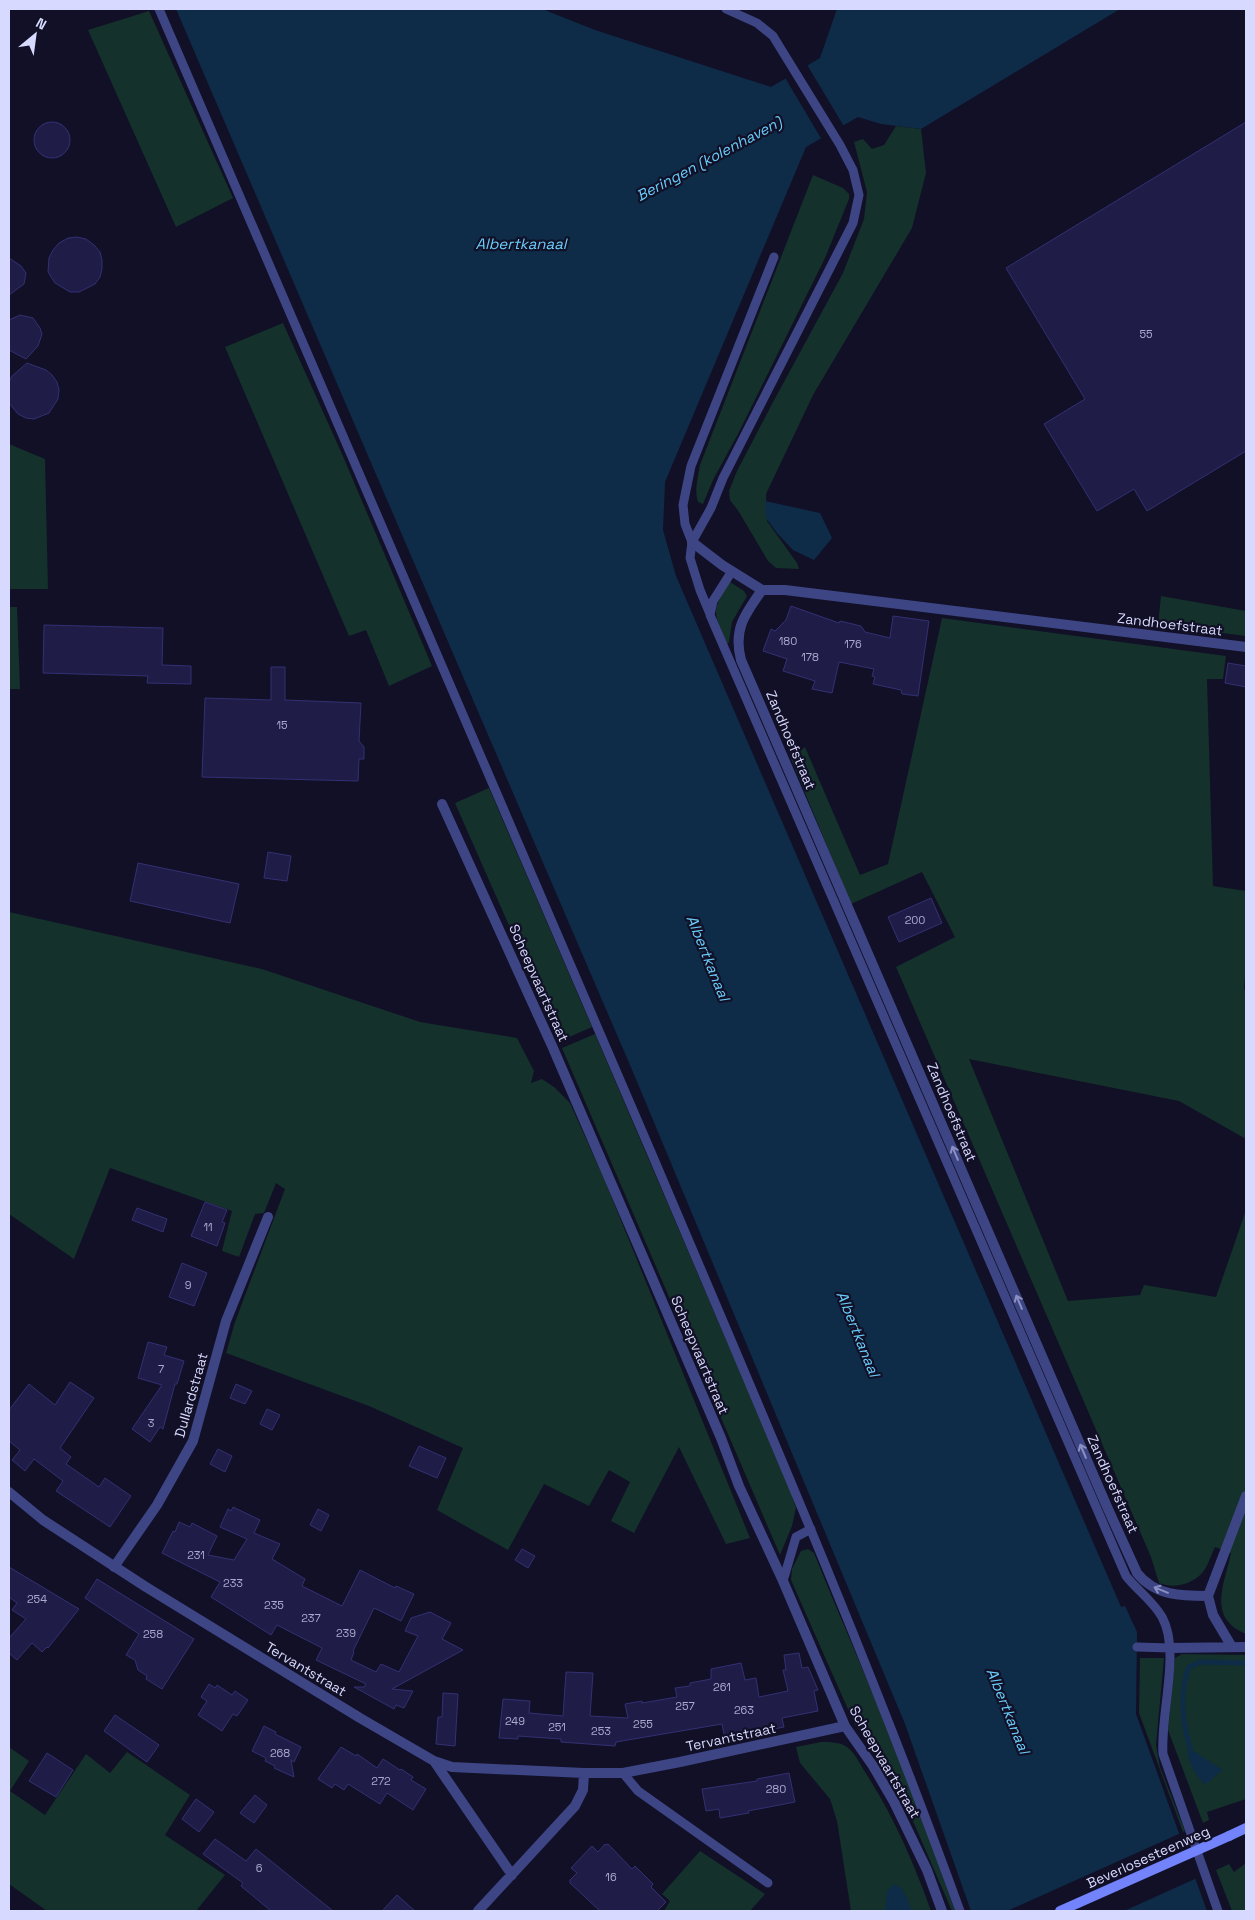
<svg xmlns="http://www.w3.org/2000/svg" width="1255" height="1920" viewBox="0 0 1255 1920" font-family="'Space Grotesk',sans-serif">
	<rect width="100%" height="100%" fill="#111027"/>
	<path fill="#14312b" d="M149,11L233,198L176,227L88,30Z
		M896,126L921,129L926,173L912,228L813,395L766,494L767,521L797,563L799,569L776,568L768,561L739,512L730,500L729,491L737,471L772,404L843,273L864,219L867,192L854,142L863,139L872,149L884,145Z
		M813,175L843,188L849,194V199L825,258L738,434L713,480L703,504L698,502C694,489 698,478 700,465Z
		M283,323L342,454L432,666L389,686L366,630L349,636L225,347Z
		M9,444L45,459L48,589H9Z
		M730,582L744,591L747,596L732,622L729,642L727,644C713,612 711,611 730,582Z
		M1161,596L1246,611V636L1158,625Z
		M9,607H17L20,689H9Z
		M942,618L1226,656L1223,679H1207L1213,886L1246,891V965L1244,989L1246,990V1139L1179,1101L969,1059L1068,1301L1140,1295L1144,1285L1216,1297L1246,1210V1634C1206,1618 1225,1583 1231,1553L1215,1547C1211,1555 1208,1566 1203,1572C1192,1585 1173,1589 1159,1583L1151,1557L896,967L955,937L922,872L851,904L791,759L805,747L860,875L888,864Z
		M489,788L592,1027L560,1041L455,803Z
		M9,912L262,969L420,1022L517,1038L534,1071L531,1083L542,1079L554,1087L570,1103L605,1181L750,1538L726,1544L679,1447L634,1533L611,1521L630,1482L609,1470L589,1506L544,1484L508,1550L437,1510L463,1448L369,1406L226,1353L235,1322L285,1189L276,1183L264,1213L255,1214L239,1257L222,1251L232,1211L110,1168L74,1259L9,1214Z
		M595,1034L790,1489L796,1508L792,1526L780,1555L562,1048Z
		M808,1549L814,1553C842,1623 873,1691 900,1761C920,1810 937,1861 955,1911H952L909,1812L886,1771L854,1723L791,1580L792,1569L801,1551Z
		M1182,1654L1246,1655V1799L1207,1812L1209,1820L1203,1823L1168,1730L1175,1658Z
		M1140,1658H1164L1156,1745L1160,1767L1185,1831L1183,1832L1139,1713Z
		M821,1742C830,1742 840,1742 847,1747C855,1753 860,1764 865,1772C893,1815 914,1863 931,1911H851L837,1821L830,1799L800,1763L796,1747Z
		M9,1747L29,1761L10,1791L45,1815L86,1754L110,1773L127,1752L190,1795L165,1835L225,1875L196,1911H47L9,1884Z
		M700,1851L765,1894L750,1911H664L670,1901L662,1894Z
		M1246,1863V1911H1232L1216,1870L1229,1864L1234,1872Z"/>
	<path fill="#0e2c48" d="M176,9H542L595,30L771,87L820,58L837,9H1120L921,129L881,124L858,117L806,147L665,482L663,530L676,576L1121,1607L1125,1606L1137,1632L1136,1714L1207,1911H971L905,1724L633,1072Z
		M765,501L820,513L832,538L814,560L793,550L777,533L766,518Z
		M1187,1751L1195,1752L1223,1770C1215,1774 1212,1782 1204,1784C1195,1774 1190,1765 1187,1751Z
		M894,1884C905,1887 908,1902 912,1911H885L887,1891Z"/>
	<path fill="#111027" d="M806,63L845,128L822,140L784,76Z
		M1181,1833L1197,1878L1124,1911H1007Z"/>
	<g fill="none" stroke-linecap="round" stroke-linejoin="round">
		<path stroke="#0e2c48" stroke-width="5" d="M1191,1752C1183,1725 1178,1694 1189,1667L1200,1662L1246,1663"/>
	</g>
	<path fill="#1f1d47" stroke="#333073" d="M1246,122V451L1147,511L1134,489L1097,511L1044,424L1085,399L1006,268Z
		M34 140a18 18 0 1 1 36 0a18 18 0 1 1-36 0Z
		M77,237L86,239L94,245L100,252L102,260V269L100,277L95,284L79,292H70L55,283L48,272L49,258L53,250L59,243L68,238Z
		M9,258L21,266L26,273L24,284L9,295Z
		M20,315L33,318L40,328L42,334L38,346L26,359L9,350V320Z
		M27,363L46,370L52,375L57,382L59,390L58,399L49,413L34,419L26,418L18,414L9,403V382L12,376Z
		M791,606L839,623L840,621L861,626L865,632L890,638L893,616L929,621L918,696L902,694L901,690L873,684L875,677L872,676L874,669L839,662L832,693L812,689L815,681L783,671L787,659L763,651L771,629L775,631L786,620Z
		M44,625L163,628L162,665L191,666V684L147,683L148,676L43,673Z
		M1228,663L1246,666V687L1225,683Z
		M271,667H285V700L361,703L359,741L364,747V759H359L358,781L202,777L205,698L271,700Z
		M268,852L291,856L287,881L264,878Z
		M138,863L239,884L230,923L130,901Z
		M931,898L942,923L899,942L888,917Z
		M205,1202L227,1210L222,1222L225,1223L217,1246L191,1236Z
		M137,1208L167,1219L163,1232L132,1220Z
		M182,1263L207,1273L194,1306L169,1297Z
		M148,1342L167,1347L164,1355L184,1361L177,1384H175L163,1429L160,1427L150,1442L132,1429L162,1385L138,1378Z
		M70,1382L94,1398L60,1448L71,1457L66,1464L99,1487L105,1478L131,1496L110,1527L56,1491L63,1481L34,1459L25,1471L12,1460L20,1450L9,1441V1410L29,1384L55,1405Z
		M236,1384L252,1391L245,1404L230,1398Z
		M267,1409L280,1415L272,1430L260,1424Z
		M419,1446L446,1458L437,1478L409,1466Z
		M218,1449L232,1456L225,1472L210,1464Z
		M233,1507L260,1520L254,1533L280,1544L272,1559L305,1579L302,1586L342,1606L360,1570L395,1588L396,1586L414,1594L401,1621L374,1608L353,1651L354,1652L351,1660L376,1672L381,1664L399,1672L418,1636L405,1631L411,1618L430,1612L451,1623L442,1639L463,1650L392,1689L413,1691L404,1708L396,1705L394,1709L354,1687H364L366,1684L316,1660L322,1648L277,1625L271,1635L211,1597L220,1582L162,1553L173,1531L175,1532L179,1522L190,1527L192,1523L217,1536L208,1555L234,1560L247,1539L220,1527L228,1509L231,1511Z
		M318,1509L329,1515L321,1531L310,1525Z
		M522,1549L535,1556L528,1568L515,1560Z
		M9,1567L79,1609L48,1648L47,1647L42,1652L32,1643L17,1660L9,1653V1638L26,1619L12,1610L17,1603L9,1597Z
		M97,1579L194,1639L162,1689L146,1679L147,1676L138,1670L135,1660L126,1655L139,1634L85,1598Z
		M799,1653L802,1668L808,1667L818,1690L814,1691L818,1711L782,1718L784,1727L725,1739L722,1724L616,1742L615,1746L561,1742V1739L518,1736V1739L499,1738L503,1699L530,1701L529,1713L563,1716L566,1672L593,1673L590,1716L628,1718L625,1704L642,1701V1703L677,1697L675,1688L690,1686V1683L711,1679V1669L741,1663L745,1680L756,1678L759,1697L788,1691L783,1670H786L784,1655Z
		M209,1684L215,1688L217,1685L232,1695L235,1691L248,1700L237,1716L233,1714L222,1731L198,1715L207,1701L201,1697Z
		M443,1693L458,1694L455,1746L436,1744L438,1717H442Z
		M115,1715L159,1745L147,1762L104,1731Z
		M264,1726L276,1732L275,1734L301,1747L294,1762L291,1760L294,1777L274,1768L275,1766L265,1761L266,1758L252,1751Z
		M341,1747L356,1756L357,1754L377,1768L383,1759L400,1770L401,1769L413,1777L411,1780L426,1789L413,1810L387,1793L380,1804L348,1784L344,1790L335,1784L332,1788L318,1779Z
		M47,1753L73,1770L56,1797L29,1781Z
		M789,1773L795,1802L748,1811L749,1813L720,1818L719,1809L706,1811L702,1789L757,1781V1779Z
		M255,1795L267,1805L254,1823L240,1813Z
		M196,1799L214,1812L199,1832L182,1819Z
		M215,1839L246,1861L256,1849L333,1911H271L241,1886L243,1883L203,1854Z
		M605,1844L606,1845L608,1844L632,1869L635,1866L653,1884L651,1887L666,1902L657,1911H600L570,1883V1880L577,1873L571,1868L592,1846L598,1852Z
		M397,1895L415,1911H382Z"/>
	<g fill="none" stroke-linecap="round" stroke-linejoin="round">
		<path stroke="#3d4585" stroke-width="9" d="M159,9C323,390 488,771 651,1152C758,1404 867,1654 960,1911
			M692,542L685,524L683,505L691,466L774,257
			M732,571L713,601L710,615L1126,1576C1137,1590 1153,1601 1162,1617C1181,1651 1160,1714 1163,1754L1218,1911
			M710,614L700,590L690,558L692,542L711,508L723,478L853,223L859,195L853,170L840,145L773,36L757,23L726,9
			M783,1581L796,1537L811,1529
			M1137,1647L1170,1648
			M623,1773L638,1791L768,1883"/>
		<path stroke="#3d4585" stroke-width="10" d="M692,542L722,565L762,590H785L1246,647
			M762,590C745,614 733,629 741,660L1108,1509L1137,1573C1155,1596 1182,1596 1208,1596
			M442,804L553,1048L721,1438L739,1486L783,1581L845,1726L873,1766L894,1802L927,1870L942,1911
			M9,1492L43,1520L146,1587L360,1718L434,1761L452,1767L584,1773H623L680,1762L845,1726
			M114,1567L157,1505L193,1441L226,1321L268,1217
			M1208,1596L1246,1496
			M1208,1596L1213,1615L1232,1647
			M1170,1648L1246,1647
			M434,1761L512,1875
			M478,1911L575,1806L583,1790L584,1773"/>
		<path stroke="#7283fb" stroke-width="10" d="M1229,1836L1246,1828"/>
		<path stroke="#7283fb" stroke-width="10" d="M1060,1911L1229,1836"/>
	</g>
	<defs><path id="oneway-shaft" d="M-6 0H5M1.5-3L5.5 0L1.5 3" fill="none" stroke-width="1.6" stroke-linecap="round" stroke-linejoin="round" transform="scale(1.25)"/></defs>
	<g stroke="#8a8fc2">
		<use href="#oneway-shaft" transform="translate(955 1153) rotate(-113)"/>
		<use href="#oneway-shaft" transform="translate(1019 1302) rotate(-113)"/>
		<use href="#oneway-shaft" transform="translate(1083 1451) rotate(-113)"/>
		<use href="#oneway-shaft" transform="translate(1161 1590) rotate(-158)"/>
	</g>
	<g text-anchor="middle" stroke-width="4.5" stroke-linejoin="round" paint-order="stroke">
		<g font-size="11" fill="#aaaad0">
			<text x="1146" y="338">55</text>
			<text x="788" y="645">180</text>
			<text x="853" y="648">176</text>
			<text x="810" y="661">178</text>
			<text x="282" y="729">15</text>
			<text x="915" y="924">200</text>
			<text x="208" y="1231">11</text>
			<text x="188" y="1289">9</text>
			<text x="161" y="1373">7</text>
			<text x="151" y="1427">3</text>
			<text x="196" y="1559">231</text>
			<text x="233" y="1587">233</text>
			<text x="37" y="1603">254</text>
			<text x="274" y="1609">235</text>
			<text x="311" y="1622">237</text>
			<text x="346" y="1637">239</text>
			<text x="153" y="1638">258</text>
			<text x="722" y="1691">261</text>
			<text x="685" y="1710">257</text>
			<text x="744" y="1714">263</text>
			<text x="515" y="1725">249</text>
			<text x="643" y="1728">255</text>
			<text x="557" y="1731">251</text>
			<text x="601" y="1735">253</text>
			<text x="280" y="1757">268</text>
			<text x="381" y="1785">272</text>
			<text x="776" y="1793">280</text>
			<text x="259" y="1872">6</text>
			<text x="611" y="1881">16</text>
		</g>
		<g font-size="14" fill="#d8d9fe" stroke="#111027">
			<text transform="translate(1170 624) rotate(7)" y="5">Zandhoefstraat</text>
			<text transform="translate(791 740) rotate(67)" y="5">Zandhoefstraat</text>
			<text transform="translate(539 983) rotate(66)" y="5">Scheepvaartstraat</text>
			<text transform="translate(952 1112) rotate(67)" y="5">Zandhoefstraat</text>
			<text transform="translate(700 1355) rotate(67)" y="5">Scheepvaartstraat</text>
			<text transform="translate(191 1395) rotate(-74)" y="5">Dullardstraat</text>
			<text transform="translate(1113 1484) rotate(66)" y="5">Zandhoefstraat</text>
			<text transform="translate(306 1669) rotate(31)" y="5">Tervantstraat</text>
			<text transform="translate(731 1737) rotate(-12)" y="5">Tervantstraat</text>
			<text transform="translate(885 1762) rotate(60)" y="5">Scheepvaartstraat</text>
			<text transform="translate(1148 1857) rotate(-24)" y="5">Beverlosesteenweg</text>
		</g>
		<g font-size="15" font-style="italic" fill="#69cdfb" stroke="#111027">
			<text transform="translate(709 159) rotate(-28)" y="5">Beringen (kolenhaven)</text>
			<text x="521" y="249">Albertkanaal</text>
			<text transform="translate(708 958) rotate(68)" y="5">Albertkanaal</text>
			<text transform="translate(858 1334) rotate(68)" y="5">Albertkanaal</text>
			<text transform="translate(1008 1711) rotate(68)" y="5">Albertkanaal</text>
		</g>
	</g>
	<rect width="1255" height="1920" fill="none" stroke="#d8d9fe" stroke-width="20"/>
	<g transform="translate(35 35) rotate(29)" stroke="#111027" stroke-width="4" paint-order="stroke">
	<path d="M0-4L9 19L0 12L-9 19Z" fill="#d8d9fe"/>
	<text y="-8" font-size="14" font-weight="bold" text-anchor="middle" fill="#d8d9fe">N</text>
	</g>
</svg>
